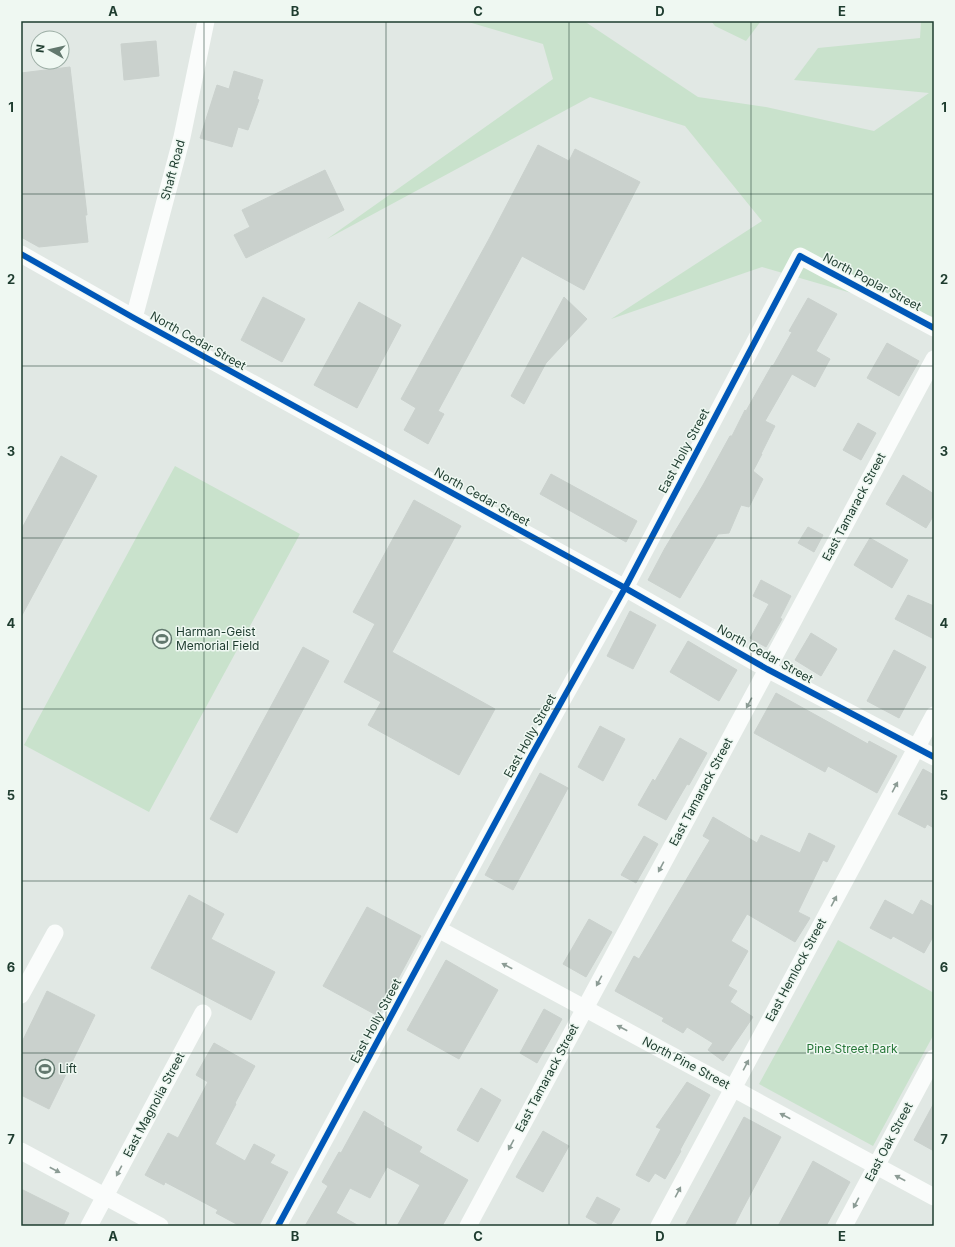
<svg xmlns="http://www.w3.org/2000/svg" width="955" height="1247" viewBox="0 0 955 1247" font-family="Inter,sans-serif">
	<rect width="100%" height="100%" fill="#e1e8e4"/>
	<path fill="#c9e2cc" d="M465,21H584L698,97L766,107L874,131L929,93L794,80L818,48L920,38L921,21H934V317L762,267L611,319L762,221L685,126L590,97L327,239L553,79L543,44Z
		M711,21H761L746,41L715,26Z
		M175,466L300,534L149,812L24,745Z
		M838,940L934,993V1034L873,1146L759,1084Z"/>
	<path fill="#cad1cd" stroke="#cad1cd" d="M156,41L159,76L124,80L121,44Z
		M70,67L87,215H85L88,242L39,247L21,237V73Z
		M234,71L263,80L257,99L259,100L248,130L238,127L232,147L200,138L217,85L229,89Z
		M538,145L569,161L575,149L640,182L584,290L522,256L438,411L444,414L428,444L404,430L416,408L401,399L489,239Z
		M325,170L344,210L246,258L234,235L250,227L242,210Z
		M263,297L305,319L282,362L241,340Z
		M564,297L587,319L546,363L524,404L511,396Z
		M808,298L837,314L816,351L830,359L815,387L792,374L765,421L775,426L761,454H762L753,471L763,479L749,507L741,505L729,533L718,534L680,598L648,580L665,548L703,485L730,436H732L745,410L746,411L772,365L773,366L792,332L789,331Z
		M359,302L401,325L357,408L314,385Z
		M887,343L919,361L899,396L867,378Z
		M858,423L876,433L861,460L843,450Z
		M61,456L97,476L21,617V530Z
		M551,474L637,521L626,542L540,494Z
		M903,475L934,494V515L926,528L886,504Z
		M414,500L461,526L392,652L495,709L459,775L368,725L381,702L344,682L375,624L353,612Z
		M808,527L823,535L814,552L798,543Z
		M870,538L908,560L892,588L854,565Z
		M761,580L791,596L780,618L782,619L766,647L750,638L769,604L753,596Z
		M908,595L934,606V639L895,619Z
		M630,611L656,625L633,669L607,656Z
		M811,633L837,649L821,676L795,660Z
		M688,641L737,670L719,701L670,672Z
		M303,647L329,661L237,833L210,819Z
		M894,650L926,667L899,718L867,701Z
		M776,693L868,744L869,741L897,756L877,793L828,766L825,772L754,733Z
		M600,726L625,739L603,781L578,767Z
		M680,738L707,753L689,785L687,784L666,820L638,805L653,779L655,781Z
		M923,769L934,775V828L927,824L925,828L898,814Z
		M540,773L568,788L513,890L485,875Z
		M713,817L757,843L761,835L800,853L809,833L835,846L827,862L823,860L798,912L810,918L795,942L747,914L731,941L748,951L728,986L737,991L730,1002L753,1017L723,1061L708,1050L713,1043L687,1027L683,1033L662,1021L664,1018L615,991L634,956L639,959L710,840L703,836Z
		M644,836L658,844L636,883L621,875Z
		M189,895L224,914L211,939L275,972L251,1020L151,968Z
		M885,900L913,915L921,900L934,907V935L924,953L893,936L891,939L870,928Z
		M367,907L421,936L378,1016L323,986Z
		M589,919L612,932L586,977L563,964Z
		M446,960L498,990L459,1059L407,1030Z
		M47,991L95,1015L49,1109L21,1095V1044Z
		M544,1009L562,1019L537,1063L520,1053Z
		M214,1043L255,1066L235,1103L236,1104L215,1144L245,1161L254,1144L275,1155L270,1163L288,1172L259,1226H240L216,1213L218,1210L186,1193L165,1182L164,1185L145,1175L168,1133L178,1138L208,1082L196,1075Z
		M687,1082L710,1095L680,1150L681,1151L665,1179L655,1173L649,1182L636,1175L661,1129L656,1127Z
		M481,1088L501,1100L478,1142L457,1130Z
		M934,1103V1151L914,1140Z
		M364,1111L384,1123L383,1125L422,1147L419,1152L468,1180L442,1226H397L420,1185L387,1167L370,1198L350,1188L336,1213L359,1226H305L328,1186L322,1182L339,1152L341,1153Z
		M744,1117L781,1137L741,1212L734,1226H685Z
		M543,1131L569,1146L543,1192L516,1177Z
		M813,1161L850,1182L826,1226H778Z
		M21,1189L69,1213L63,1226H21Z
		M597,1197L620,1209L610,1226H602L586,1217Z"/>
	<g fill="none" stroke-linecap="round" stroke-linejoin="round">
		<path stroke="#fafcfb" stroke-width="17" d="M21,254L134,318L625,588L767,669L934,757
			M134,318L182,137L206,21
			M438,929L934,1197
			M21,995L55,933
			M21,1151L160,1226
			M89,1226L203,1013
			M278,1226L530,758L625,588L800,256L934,328
			M468,1226L934,359
			M659,1226L934,715
			M844,1226L934,1058"/>
		<defs>
			<path id="cycleway" d="M21,254L134,318L625,588L767,669L934,757
				M278,1226L530,758L625,588L800,256L934,328"/>
		</defs>
		<use href="#cycleway" stroke="#eff8f2" stroke-width="8"/>
		<use href="#cycleway" stroke="#0057b8" stroke-width="6"/>
	</g>
	<defs><path id="oneway-solid" d="M-6-.8H1V-3.2L6.5 0L1 3.2V.8H-6Z"/></defs>
	<g fill="#8c9c95">
		<use href="#oneway-solid" transform="translate(749 703) rotate(118)"/>
		<use href="#oneway-solid" transform="translate(895 787) rotate(-62)"/>
		<use href="#oneway-solid" transform="translate(661 867) rotate(118)"/>
		<use href="#oneway-solid" transform="translate(834 901) rotate(-62)"/>
		<use href="#oneway-solid" transform="translate(507 966) rotate(-152)"/>
		<use href="#oneway-solid" transform="translate(599 981) rotate(118)"/>
		<use href="#oneway-solid" transform="translate(622 1028) rotate(-152)"/>
		<use href="#oneway-solid" transform="translate(746 1065) rotate(-62)"/>
		<use href="#oneway-solid" transform="translate(785 1116) rotate(-152)"/>
		<use href="#oneway-solid" transform="translate(511 1145) rotate(118)"/>
		<use href="#oneway-solid" transform="translate(55 1170) rotate(28)"/>
		<use href="#oneway-solid" transform="translate(119 1171) rotate(118)"/>
		<use href="#oneway-solid" transform="translate(900 1178) rotate(-152)"/>
		<use href="#oneway-solid" transform="translate(678 1192) rotate(-62)"/>
		<use href="#oneway-solid" transform="translate(856 1203) rotate(118)"/>
	</g>
	<path fill="none" stroke="#1e3c2f" stroke-width="1" stroke-opacity="0.55" d="M204,21V1226M386,21V1226M569,21V1226M751,21V1226M21,194H934M21,366H934M21,538H934M21,709H934M21,881H934M21,1053H934"/>
	<defs>
		<symbol id="stadium-ring" viewBox="-11 -11 22 22"><circle r="9.5" fill="#eff8f2" stroke="#62786e" stroke-width="1.5"/><path d="M0-5a6.5 5 0 1 0 0 10a6.5 5 0 1 0 0-10ZM-3.5-1.8h7v3.6h-7Z" fill="#62786e"/></symbol>
	</defs>
	<g fill-rule="evenodd">
		<use href="#stadium-ring" x="151" y="628" width="22" height="22"/>
		<use href="#stadium-ring" x="34" y="1058" width="22" height="22"/>
	</g>
	<g text-anchor="middle" stroke-width="3" stroke-linejoin="round" paint-order="stroke">
		<g font-size="12" fill="#1e3c2f" stroke="#eff8f2">
			<text transform="translate(173 170) rotate(-75)" y="4">Shaft Road</text>
			<text transform="translate(872 282) rotate(28)" y="4">North Poplar Street</text>
			<text transform="translate(198 341) rotate(29)" y="4">North Cedar Street</text>
			<text transform="translate(684 451) rotate(-62)" y="4">East Holly Street</text>
			<text transform="translate(482 497) rotate(29)" y="4">North Cedar Street</text>
			<text transform="translate(854 507) rotate(-62)" y="4">East Tamarack Street</text>
			<text transform="translate(765 654) rotate(29)" y="4">North Cedar Street</text>
			<text transform="translate(530 736) rotate(-61)" y="4">East Holly Street</text>
			<text transform="translate(701 792) rotate(-62)" y="4">East Tamarack Street</text>
			<text transform="translate(796 970) rotate(-62)" y="4">East Hemlock Street</text>
			<text transform="translate(376 1021) rotate(-62)" y="4">East Holly Street</text>
			<text transform="translate(686 1063) rotate(28)" y="4">North Pine Street</text>
			<text transform="translate(547 1078) rotate(-62)" y="4">East Tamarack Street</text>
			<text transform="translate(154 1105) rotate(-62)" y="4">East Magnolia Street</text>
			<text transform="translate(889 1142) rotate(-62)" y="4">East Oak Street</text>
		</g>
		<g font-size="12" fill="#1e3c2f" stroke="#eff8f2" text-anchor="start">
			<text x="176" y="636">Harman-Geist<tspan x="176" dy="14">Memorial Field</tspan></text>
			<text x="59" y="1073">Lift</text>
		</g>
		<g font-size="12" fill="#267637" stroke="#eff8f2">
			<text x="852" y="1053">Pine Street Park</text>
		</g>
	</g>
	<rect width="955" height="1247" fill="none" stroke="#eff8f2" stroke-width="44"/>
	<g transform="translate(50 50) rotate(278)"><circle r="19" fill="#eff8f2" stroke="#9bada4"/>
	<path d="M0-3L7 15L0 10L-7 15Z" fill="#62786e"/>
	<text y="-6" font-size="11" font-weight="bold" text-anchor="middle" fill="#1e3c2f">N</text>
	</g>
	<rect x="22" y="22" width="911" height="1203" fill="none" stroke="#1e3c2f" stroke-width="1.5"/>
	<g font-size="13" text-anchor="middle" font-weight="bold" fill="#1e3c2f">
		<text x="113" y="16">A</text>
		<text x="295" y="16">B</text>
		<text x="478" y="16">C</text>
		<text x="660" y="16">D</text>
		<text x="842" y="16">E</text>
		<text x="11" y="112">1</text>
		<text x="944" y="112">1</text>
		<text x="11" y="284">2</text>
		<text x="944" y="284">2</text>
		<text x="11" y="456">3</text>
		<text x="944" y="456">3</text>
		<text x="11" y="628">4</text>
		<text x="944" y="628">4</text>
		<text x="11" y="800">5</text>
		<text x="944" y="800">5</text>
		<text x="11" y="972">6</text>
		<text x="944" y="972">6</text>
		<text x="11" y="1144">7</text>
		<text x="944" y="1144">7</text>
		<text x="113" y="1241">A</text>
		<text x="295" y="1241">B</text>
		<text x="478" y="1241">C</text>
		<text x="660" y="1241">D</text>
		<text x="842" y="1241">E</text>
	</g>
</svg>
